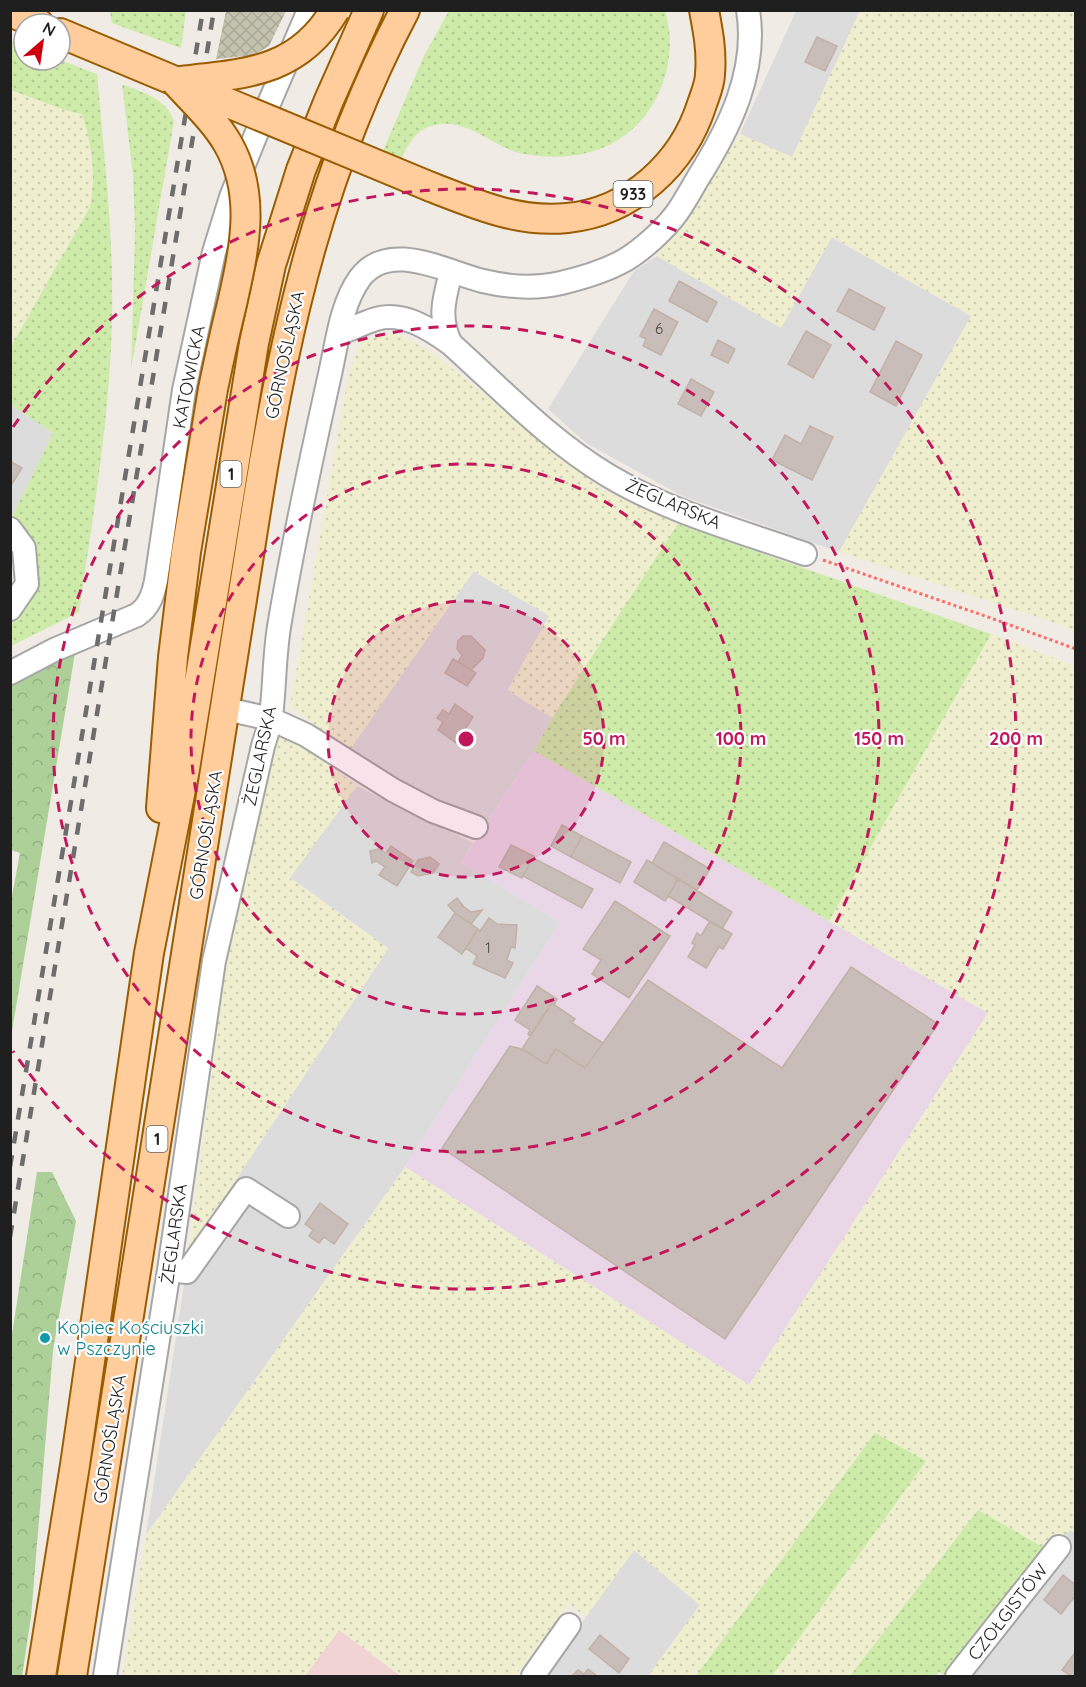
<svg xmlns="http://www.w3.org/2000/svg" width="1086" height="1687" viewBox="0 0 1086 1687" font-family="Quicksand,sans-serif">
	<defs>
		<pattern id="construction-cross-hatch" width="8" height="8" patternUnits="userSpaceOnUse" patternTransform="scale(1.5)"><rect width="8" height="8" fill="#c5c3b0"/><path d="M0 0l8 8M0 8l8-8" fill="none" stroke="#a9a797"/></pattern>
		<pattern id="farmland-dots" width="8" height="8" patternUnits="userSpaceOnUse" patternTransform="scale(1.5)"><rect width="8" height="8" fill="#efefcf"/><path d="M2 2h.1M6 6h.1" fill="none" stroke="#ccccb1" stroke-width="1.8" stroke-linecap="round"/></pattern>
		<pattern id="grass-dots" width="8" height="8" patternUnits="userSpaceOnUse" patternTransform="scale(1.5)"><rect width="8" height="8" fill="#ceeba9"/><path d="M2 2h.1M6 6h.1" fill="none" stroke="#b0c991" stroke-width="1.8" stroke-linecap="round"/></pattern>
		<pattern id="forest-crowns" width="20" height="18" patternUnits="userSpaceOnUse" patternTransform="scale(1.5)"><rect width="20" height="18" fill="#acd098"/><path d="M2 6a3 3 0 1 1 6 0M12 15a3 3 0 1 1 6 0" fill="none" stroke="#94b283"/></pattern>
	</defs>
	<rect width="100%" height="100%" fill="#f0ebe4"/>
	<path fill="#dddcdc" d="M796,11H860L792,158L740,134Z
		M831,237L971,316L839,552L682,496L586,443L548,409L634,271L657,256L781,328Z
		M11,405L53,433L11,519Z
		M473,571L550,616L508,690L552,718L534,751L488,821L421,793L349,751Z
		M357,786L473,843L461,863L560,922L405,1167L146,1535L189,1251L388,949L290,877Z
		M1070,1530L1075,1533V1676H960Z
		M634,1550L700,1605L648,1676H544Z"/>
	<path fill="#f1d3d4" d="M339,1630L401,1676H305Z"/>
	<path fill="#e9d6e7" d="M534,751L988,1013L749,1385L405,1167L560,922L461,863Z"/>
	<path fill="url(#construction-cross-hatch)" d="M226,11V10L286,11L269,46L254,55L216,59Z"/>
	<path fill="url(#farmland-dots)" d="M860,11H1075V633L1063,626L839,552L971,316L832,237L781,328L657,256L740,134L792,157Z
		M11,90L65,110L82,114L88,130L93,190L90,207L11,347Z
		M397,333L434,354L604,491L678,524L552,718L508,690L549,616L474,571L349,751L290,706L349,372L361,340Z
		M991,634L1075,666V1533L1070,1530L1048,1551L977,1511L850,1676H772L926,1461L875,1433L696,1676H648L700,1605L634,1550L586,1617L569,1604L515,1676H401L339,1630L305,1676H122L146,1535L405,1167L749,1385L988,1013L829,921Z
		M276,726L357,786L290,878L388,948L189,1251L222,990L267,742Z"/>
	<path fill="url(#grass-dots)" d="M110,11H186L181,48L112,23Z
		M449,11H665C675,43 669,79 651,107C625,147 584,160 539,156C529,155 517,153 508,149C483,138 461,117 431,126C416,130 407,146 401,159L382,153L424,56Z
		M10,40L24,46V60H60L97,74C104,155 114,237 112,319C110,416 93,516 79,612L11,646V616L33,582L11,519L53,433L11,405V347L90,207C96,177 92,143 82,114L65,110L11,90Z
		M122,84C143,93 166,98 174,121L131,370L135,232L133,175Z
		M678,524L991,634L829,921L534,751L552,718Z
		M875,1433L926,1461L772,1676H696Z
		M978,1510L1048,1550L1070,1530L960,1676H946L939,1672L935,1676H850Z"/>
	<path fill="url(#forest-crowns)" d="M75,653L11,1037V901L20,853L11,850V681Z
		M37,1172H52L76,1221L53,1350L31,1617L22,1676H11V1341Z"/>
	<path fill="#c8bdb8" stroke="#c2b1a6" stroke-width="1.5" d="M817,37L837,46L825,71L805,62Z
		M679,281L717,302L707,322L669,301Z
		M849,289L885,308L874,330L837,311Z
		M654,309L678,322L661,355L643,346L646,339L640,336Z
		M806,331L831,345L813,378L788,364Z
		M718,340L735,349L728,363L711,355Z
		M896,341L922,355L896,406L870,392Z
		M691,379L714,392L701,416L678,404Z
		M810,426L833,437L812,480L772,460L785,435L801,444Z
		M10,461L22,468L10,487Z
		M463,636H471L485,650L483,658L471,670L458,662L462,655L457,649L458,641Z
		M453,659L476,673L467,686L445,673Z
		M455,704L473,717L456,743L438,730L443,722L437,718L443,710L449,714Z
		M562,825L582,836L571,857L551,846Z
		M582,836L631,862L620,883L571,857Z
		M664,842L710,869L697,890L652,863Z
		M511,845L534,856L522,878L499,867Z
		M391,846L413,861L397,886L379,875L385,867L376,861L372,863L370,851L379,849L386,853Z
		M430,857L439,864L433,873L418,876L411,872L418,860Z
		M533,858L593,889L582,908L523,876Z
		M647,860L678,879L665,901L634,882Z
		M678,879L732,912L722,929L668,896Z
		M457,898L464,907L471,912L482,910L471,924L455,913L448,905Z
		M615,901L670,936L629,998L592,974L601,960L583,949Z
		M455,913L478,929L462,954L438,937Z
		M489,918L497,924L517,925L515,948L511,947L507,960L513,963L505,978L473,964L477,956L466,948L478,929L480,931Z
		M710,921L732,934L723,949L719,947L706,968L688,957L695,945L692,943L697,933L701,936Z
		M851,967L938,1024L725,1339L442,1148L510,1046L522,1049L546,1064L556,1049L585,1068L648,980L782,1068Z
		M537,986L557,999L554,1005L552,1003L530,1036L528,1034L530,1030L515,1020Z
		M552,1003L575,1019L572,1023L603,1043L585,1068L556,1049L546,1064L522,1049Z
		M320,1203L348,1224L334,1244L324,1237L319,1243L309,1236L313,1230L305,1224Z
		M1063,1575L1076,1585V1595L1061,1614L1044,1600Z
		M600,1635L629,1659L619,1673L589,1649Z
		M1076,1651V1676H1071L1062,1670Z
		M588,1669L597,1676H572L578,1670L584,1674Z"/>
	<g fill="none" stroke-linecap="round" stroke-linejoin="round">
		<defs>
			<path id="minor" d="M340,333C352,329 363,323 376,319C403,311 430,329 451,344C501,389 550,441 609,476C669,512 740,531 805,554
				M451,344C438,318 444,299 451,272
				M10,529L24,548L27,584L10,609
				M10,673L54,650L137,615C149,607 153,595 156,581L184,390L214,252L231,197L261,122L309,10
				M226,709L271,719L306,735L393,790L433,811L476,827
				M169,1270L187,1272L246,1189L288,1216
				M105,1676L169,1270L214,961L263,746C266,736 270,726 271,716C275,685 274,653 280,621C294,538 312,455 330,374C337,343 341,304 360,278C389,239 446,272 483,281C508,287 535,289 561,283C582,278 606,271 625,260C641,251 665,229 676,214C684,203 691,190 698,178C729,129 758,71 748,10
				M533,1676L569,1625
				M957,1676L1059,1547"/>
			<path id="major" d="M10,12L39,24
				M60,33L175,81
				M431,187C475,204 518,223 567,218C631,212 683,164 702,104C705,95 710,84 710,74C712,52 708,31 704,10
				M161,808L173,657L186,552L213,389
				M41,1676L75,1465L149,953L185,769L254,343L271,265L301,170L329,100L369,10
				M72,1676L258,498C286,323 322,168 405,10"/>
		</defs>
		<use href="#minor" stroke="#a6a6a6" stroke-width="26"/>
		<use href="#major" stroke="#995c00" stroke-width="32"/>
		<path stroke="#fd6d68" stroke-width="3" stroke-dasharray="3 3" stroke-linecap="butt" d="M823,560L988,617L1076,649"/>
		<use href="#minor" stroke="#fff" stroke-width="22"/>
		<use href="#major" stroke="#fecd9b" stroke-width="28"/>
		<path stroke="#6d6d6d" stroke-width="4.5" stroke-dasharray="12 12" stroke-linecap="butt" d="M10,1167L203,10
			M10,1237L214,10"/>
		<defs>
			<path id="major-bridge" d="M175,81C193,101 215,121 228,144C257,195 244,250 232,304C225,332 219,360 213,389
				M179,81C244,74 298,73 335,10
				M180,83L431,187"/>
		</defs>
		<use href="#major-bridge" stroke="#995c00" stroke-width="32" stroke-linecap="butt"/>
		<use href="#major-bridge" stroke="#fecd9b" stroke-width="28"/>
	</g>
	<circle cx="466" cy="739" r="138" fill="#c2185b" fill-opacity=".12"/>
	<g fill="none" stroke="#c2185b" stroke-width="3" stroke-dasharray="10 8">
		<circle cx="466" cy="739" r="138"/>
		<circle cx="466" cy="739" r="275"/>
		<circle cx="466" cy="739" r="413"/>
		<path d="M13 427A550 550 0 1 1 13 1051"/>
	</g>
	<circle fill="#0f9aa8" stroke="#fff" stroke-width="2" cx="45" cy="1338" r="6"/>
	<g text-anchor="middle" stroke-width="4.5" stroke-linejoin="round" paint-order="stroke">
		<g font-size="15" fill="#494645">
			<text x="659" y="334">6</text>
			<text x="488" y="953">1</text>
		</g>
		<g fill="#fff" stroke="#626262" stroke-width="1.5">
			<rect x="613.5" y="181" width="39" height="26" rx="4.5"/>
			<rect x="220.5" y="461" width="21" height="26" rx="4.5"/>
			<rect x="146.5" y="1126" width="21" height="26" rx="4.5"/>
		</g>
		<g font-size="16" font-weight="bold" fill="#1f1f1f">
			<text x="633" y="200">933</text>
			<text x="231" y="480">1</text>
			<text x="157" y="1145">1</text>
		</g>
		<g font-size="18" fill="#1f1f1f" stroke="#fff">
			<text transform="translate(285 355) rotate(-78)" y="6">GÓRNOŚLĄSKA</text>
			<text transform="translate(189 377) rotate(-79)" y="6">KATOWICKA</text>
			<text transform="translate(673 504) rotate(23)" y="6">ŻEGLARSKA</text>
			<text transform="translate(260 756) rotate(-78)" y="6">ŻEGLARSKA</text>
			<text transform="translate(206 835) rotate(-81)" y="6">GÓRNOŚLĄSKA</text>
			<text transform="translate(174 1234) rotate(-82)" y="6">ŻEGLARSKA</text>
			<text transform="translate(110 1439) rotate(-81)" y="6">GÓRNOŚLĄSKA</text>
			<text transform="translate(1008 1612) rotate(-52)" y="6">CZOŁGISTÓW</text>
		</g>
		<g font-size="18" fill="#0d838f" stroke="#fff" text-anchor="start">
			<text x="57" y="1334">Kopiec Kościuszki<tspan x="57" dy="21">w Pszczynie</tspan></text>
		</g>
	</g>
	<circle cx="466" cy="739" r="9" fill="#c2185b" stroke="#fff" stroke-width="3"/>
	<g font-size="18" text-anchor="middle" font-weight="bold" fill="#c2185b" stroke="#fff" stroke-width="4.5" stroke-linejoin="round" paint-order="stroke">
		<text x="604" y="745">50 m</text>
		<text x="741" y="745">100 m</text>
		<text x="879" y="745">150 m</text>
		<text x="1016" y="745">200 m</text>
	</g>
	<rect width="1086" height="1687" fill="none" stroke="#1f1f1f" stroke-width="24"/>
	<g transform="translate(42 42) rotate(29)"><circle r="28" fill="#ffffff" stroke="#a5a5a5" stroke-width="1.5"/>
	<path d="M0-4.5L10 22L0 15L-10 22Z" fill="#cd000e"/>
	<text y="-9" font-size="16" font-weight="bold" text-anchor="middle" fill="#1f1f1f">N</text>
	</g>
</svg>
